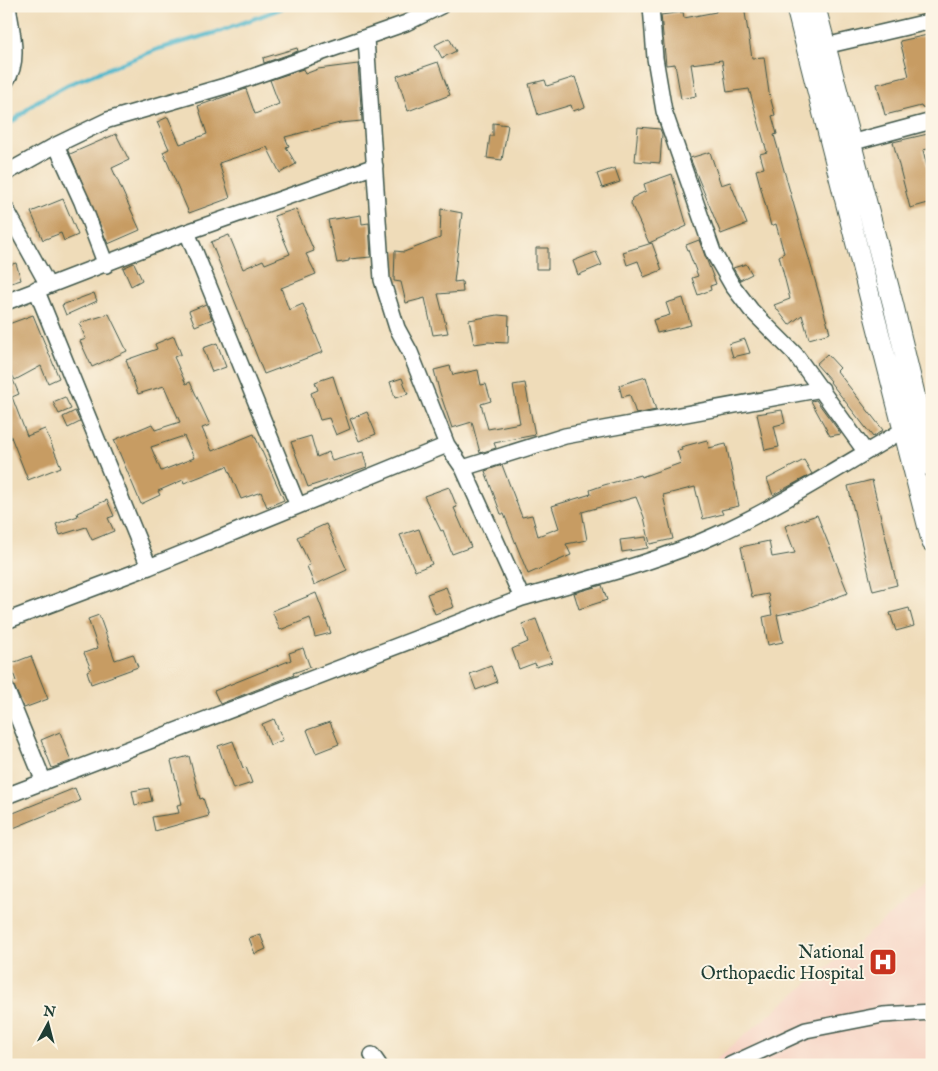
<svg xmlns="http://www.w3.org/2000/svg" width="938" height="1071" viewBox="0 0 938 1071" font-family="'IM FELL English',serif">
	<rect width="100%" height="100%" fill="#fcf5e5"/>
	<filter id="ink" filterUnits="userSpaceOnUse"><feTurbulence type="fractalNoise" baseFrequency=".02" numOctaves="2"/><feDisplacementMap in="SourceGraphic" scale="10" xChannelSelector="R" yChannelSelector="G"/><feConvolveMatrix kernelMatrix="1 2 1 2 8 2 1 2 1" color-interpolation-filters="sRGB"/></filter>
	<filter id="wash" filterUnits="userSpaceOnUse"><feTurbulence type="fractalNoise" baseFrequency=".0096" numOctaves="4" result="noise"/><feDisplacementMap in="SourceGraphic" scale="20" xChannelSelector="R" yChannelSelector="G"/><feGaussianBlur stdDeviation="1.12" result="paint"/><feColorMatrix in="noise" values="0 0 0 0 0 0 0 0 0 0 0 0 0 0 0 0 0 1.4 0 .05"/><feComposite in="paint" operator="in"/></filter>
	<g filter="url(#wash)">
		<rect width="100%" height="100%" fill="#efdcb9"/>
		<path fill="#f6d2c3" d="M932,881V1065H710L735,1043Z"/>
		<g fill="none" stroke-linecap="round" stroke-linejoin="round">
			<path stroke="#4db6cb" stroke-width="4.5" d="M6,127L36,102L69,84L158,49L221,31L288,6"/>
		</g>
		<g id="blocks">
			<path fill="#c79c64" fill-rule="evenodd" d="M715,6H744L752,58L764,57L769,93L775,115L772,116L777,134L774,135L830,333L809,339L802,315L789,325L774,305L790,299L779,256L784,253L776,224L771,226L756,170L764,168L760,154L767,152L749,89L727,92L722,60L691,64L696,96L681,99L675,64L666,65L661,15L683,12L684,18L716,12Z
				M932,34V106L922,108L921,106L885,115L877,84L909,76L900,41Z
				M449,38L456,51L442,58L435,45Z
				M297,48L298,51L264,63L263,58Z
				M438,62L450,95L408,111L397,76Z
				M358,64L362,121L340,123L285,137L289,146L286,147L296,164L280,173L267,147L219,163L230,198L189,213L163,152L169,149L157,122L168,117L180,144L207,134L198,106L246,89L255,114L279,104L270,80L303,69L305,74L318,69Z
				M575,77L585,107L573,111L571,105L538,115L529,84L545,80L547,86Z
				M493,123L508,125L502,160L487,158L490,136H493Z
				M638,127L660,129L662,134L660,163L635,161Z
				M932,133V148L923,150L932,187V202L910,208L893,142Z
				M116,134L129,160L112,168L140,230L108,244L70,154Z
				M710,152L721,185L730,182L747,224L721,234L690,158Z
				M615,168L620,182L602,188L597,174Z
				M672,174L687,226L649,243L631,204L632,198L646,191L644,184Z
				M63,199L78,235L64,241L61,233L43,240L31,212Z
				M296,209L314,251L306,254L316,274L281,288L289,310L303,304L323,352L264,374L211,242L229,235L243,269L263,260L265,264L290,254L274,216Z
				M441,209L462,213L454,282L462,281L463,292L438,294L448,333L433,335L425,298L406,303L401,282L394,281L395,251L404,252L440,238Z
				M361,215L362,224L369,223L371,257L349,259V261L337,263L328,220Z
				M699,240L716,284L710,286L711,290L698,295L692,278L698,276L686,245Z
				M652,243L662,270L644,277L638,261L627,265L623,252Z
				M536,248H548V269H536Z
				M596,252L602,265L578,275L573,261Z
				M16,263L21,280L8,284L6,266Z
				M134,263L142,280L131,286L123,268Z
				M746,264L752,274L740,280L733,268Z
				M94,293L97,301L66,315L62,305Z
				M683,298L691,325L657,333L653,320L670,315L666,303Z
				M206,304L212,319L195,326L189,311Z
				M109,314L127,351L92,367L80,341L86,339L79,323Z
				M33,315L59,378L48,383L41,366L15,380L6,363V325Z
				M498,315L509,316L508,343L488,342L474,344L469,320Z
				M174,336L181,354L174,357L186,384L190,382L210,425L202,428L212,451L254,434L284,500L267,507L261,492L241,499L227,466L184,483L183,480L158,491L160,495L141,504L114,440L152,424L155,430L180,422L164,386L138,394L126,360L157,349L155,344ZM184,436L194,458L161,471L151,447Z
				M745,339L750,353L733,357L729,344Z
				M217,343L226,367L212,372L203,348Z
				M827,354L840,368L837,371L883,430L873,437L830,382L831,381L816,364Z
				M6,364L19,394L12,397L27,436L45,429L61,467L28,480L6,424Z
				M450,366L453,375L478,370L481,385L486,384L491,401L481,404L488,429L520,423L513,385L525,383L535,435L494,443L496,448L480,453L472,422L452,428L439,390L434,370Z
				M333,376L350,429L336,435L329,418L320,420L311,393L318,390L315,382Z
				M646,377L656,410L636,414L630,395L622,397L619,385Z
				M402,378L408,394L395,398L390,382Z
				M65,397L71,409L59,414L53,402Z
				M816,400L841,434L830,436L811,401Z
				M782,410L785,423L774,426L779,447L765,450L757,414Z
				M75,411L80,422L68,428L63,417Z
				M367,412L376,434L359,441L350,419Z
				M311,436L317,457L329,452L332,461L363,452L367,467L308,487L291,442Z
				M707,440L709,448L726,444L739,506L721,510L723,514L703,519L695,487L663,495L673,539L650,544L644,517L636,497L582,512L587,540L566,544L571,555L528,574L504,514H501L485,471L502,465L522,517L532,515L538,536L559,528L552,506L591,494L590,490L604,485L640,475L641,477L681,463L677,451L682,450L681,447Z
				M804,460L812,474L773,495L767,479Z
				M872,480L897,585L873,591L848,486Z
				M449,487L457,507L454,508L471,547L452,554L443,530L441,531L424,496Z
				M107,500L114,516L108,518L114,531L92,540L86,527L60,535L56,524L78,516L77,513Z
				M817,515L848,593L802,610L777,615L783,642L768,645L763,617L772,615L768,594L752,597L741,547L769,541L772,557L795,553L785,526Z
				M326,524L347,570L314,585L307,566L310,565L297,537Z
				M419,529L432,564L415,571L400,535Z
				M646,537L648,548L622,552L620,540Z
				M602,585L607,600L579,609L574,593Z
				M446,587L454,607L435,614L427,594Z
				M316,593L331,633L315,637L310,618L280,630L272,611Z
				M909,608L914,626L896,631L890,613Z
				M99,615L115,660L133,654L138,667L91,684L87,671L91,669L84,653L98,648L88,619Z
				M536,619L552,662L536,667L535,663L519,669L512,649L528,642L522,624Z
				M303,648L310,667L293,673L294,675L220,704L214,691L291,660L289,653Z
				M31,656L48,699L24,708L12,682L16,681L10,664Z
				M491,666L497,682L476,690L470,674Z
				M274,719L283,740L270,745L262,724Z
				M330,722L339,744L316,753L307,730Z
				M60,732L71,761L52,768L41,740Z
				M233,741L243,768L246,767L252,783L233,789L218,746Z
				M189,756L200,799L203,798L209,816L155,831L152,817L179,813L177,805L182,804L171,761Z
				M75,788L80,801L6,831V816Z
				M149,788L152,801L135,805L132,791Z
				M260,934L266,949L255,954L249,938Z"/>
		</g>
	</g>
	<g filter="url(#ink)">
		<use href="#blocks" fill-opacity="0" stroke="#3e5548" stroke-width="1"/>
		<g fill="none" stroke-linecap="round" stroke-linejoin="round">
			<defs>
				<path id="minor" d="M651,6L655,58L664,111L713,252L732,285L751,310L795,354L865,451
					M366,38L382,280L397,328L410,352L447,445L463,468L522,598
					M825,46L932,21
					M6,81C21,61 11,29 8,6
					M850,143L932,121
					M56,145L82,202L106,265
					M6,173L56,145L108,120L232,84L406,23L441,6
					M6,209L48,285
					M187,232L298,506
					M36,289L149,567
					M6,302L187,232L375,166
					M463,468L565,436L822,389
					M6,621L149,567L447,445
					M6,689L44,782
					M6,796L522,598C587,579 655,563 716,535C788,502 852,459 921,420L932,417
					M372,1055L379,1065
					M730,1065L806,1030L883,1015L932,1012"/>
				<path id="major" d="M796,6L932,542
					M815,6L893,304L932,467"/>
			</defs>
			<use href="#minor" stroke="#3e5548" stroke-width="18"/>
			<use href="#major" stroke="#3e5548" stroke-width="22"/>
			<use href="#minor" stroke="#fff" stroke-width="15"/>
			<use href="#major" stroke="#fff" stroke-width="20"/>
		</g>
	</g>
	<defs>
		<symbol id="hospital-square" viewBox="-11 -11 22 22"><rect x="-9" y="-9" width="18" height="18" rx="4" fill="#c8321e" stroke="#fcf5e5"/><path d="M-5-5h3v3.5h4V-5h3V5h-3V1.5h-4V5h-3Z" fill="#fff"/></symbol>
	</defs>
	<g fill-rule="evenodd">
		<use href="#hospital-square" x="867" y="946" width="32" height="32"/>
	</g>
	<g text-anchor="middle" stroke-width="4" stroke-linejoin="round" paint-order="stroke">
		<g font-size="18" fill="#1f3d34" stroke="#fcf5e5" text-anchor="end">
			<text x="864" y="958">National<tspan x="864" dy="21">Orthopaedic Hospital</tspan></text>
		</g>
	</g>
	<rect width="938" height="1071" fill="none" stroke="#fcf5e5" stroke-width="25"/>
	<g transform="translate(48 1024) rotate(7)" stroke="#fcf5e5" stroke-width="4" paint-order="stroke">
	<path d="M0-4L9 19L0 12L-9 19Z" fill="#1f3d34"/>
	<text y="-8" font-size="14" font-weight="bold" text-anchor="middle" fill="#1f3d34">N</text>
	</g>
</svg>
